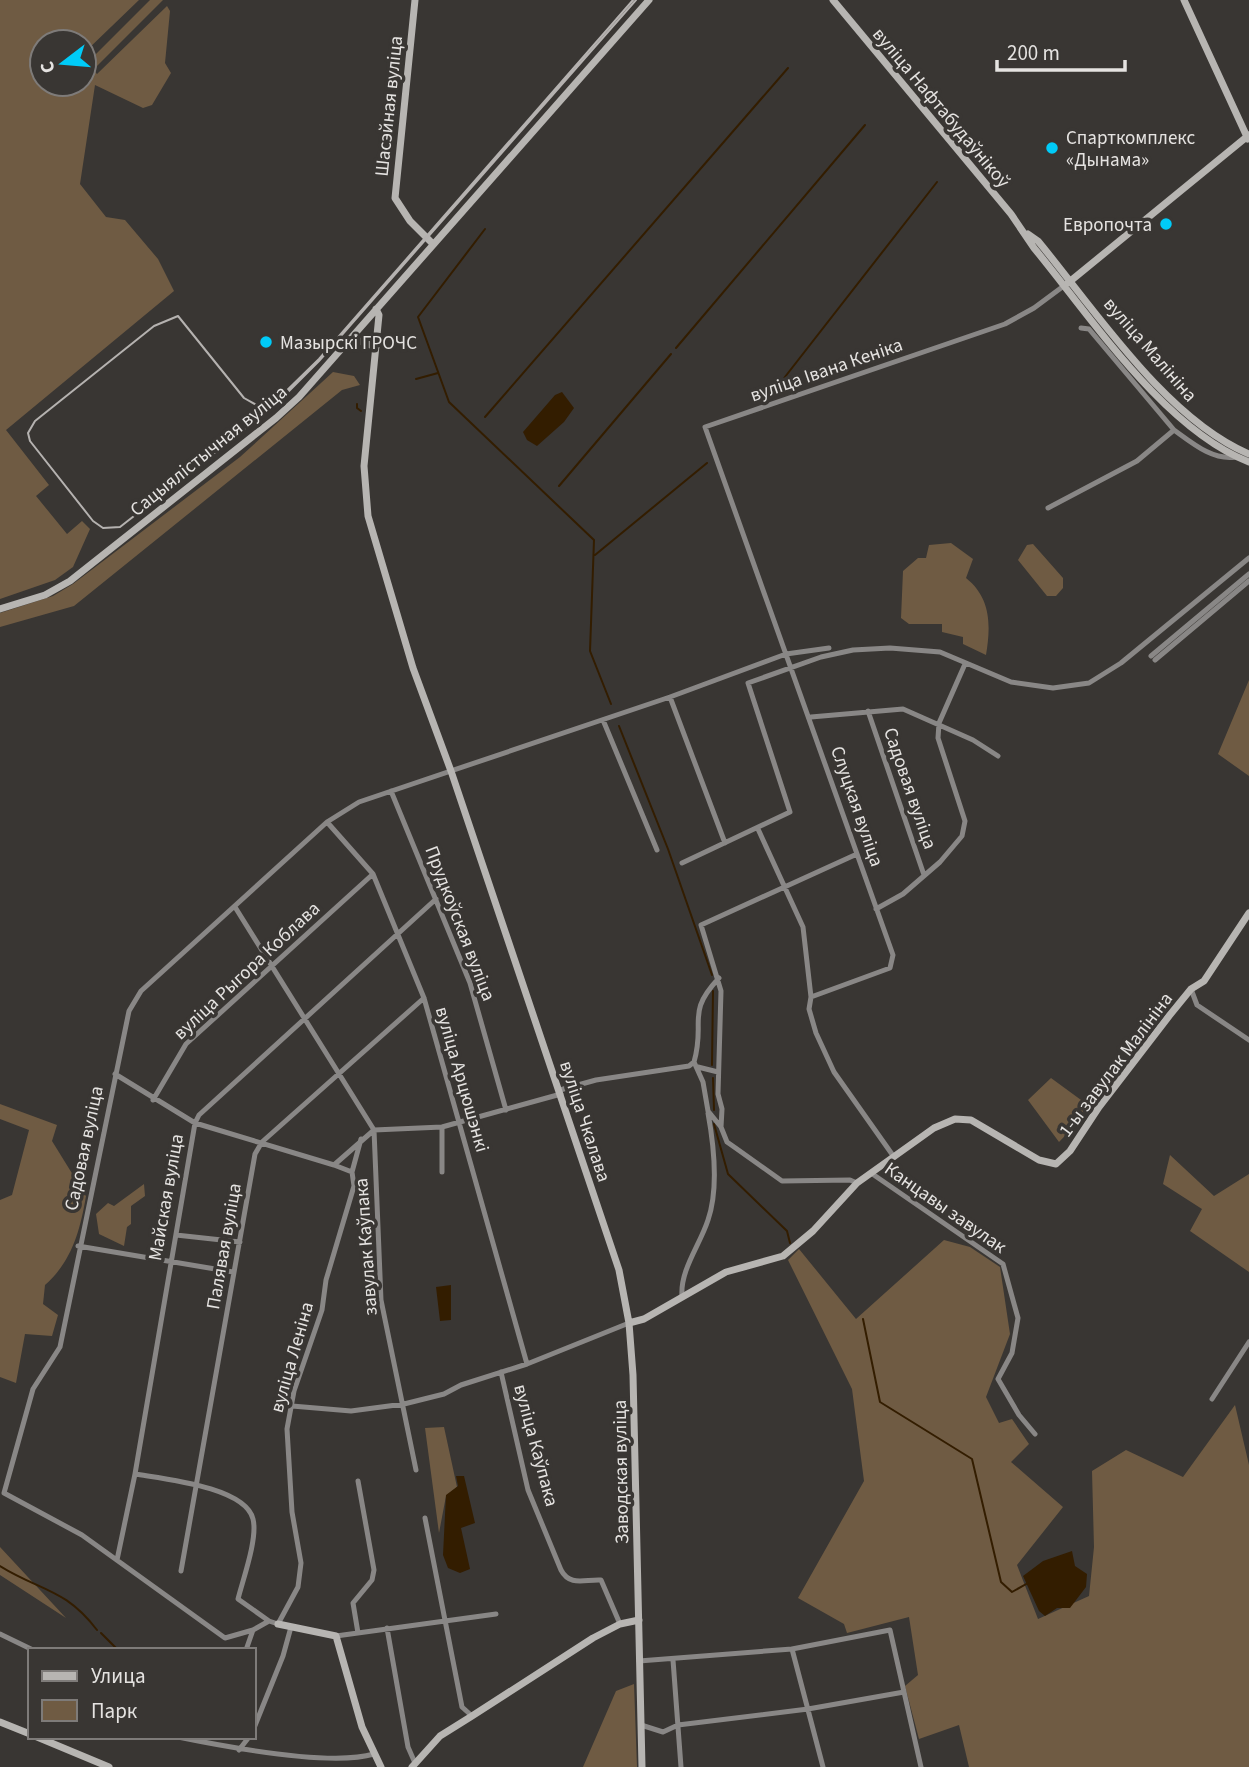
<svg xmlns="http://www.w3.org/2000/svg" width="1249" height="1767" viewBox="0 0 1249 1767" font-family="'Source Sans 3',sans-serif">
	<rect width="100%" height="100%" fill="#393633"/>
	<path fill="#6f5b43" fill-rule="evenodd" d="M0,0H139L85,52L87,63L150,0H163L93,70L97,74L167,6L170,11L165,63L171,73L152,105L143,108L95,85L80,184L106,217L125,220L158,259L174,291L6,430L49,485L36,496L67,534L82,521L90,529L73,567L55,580L0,599ZM42,42H84V84H42Z
		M333,372L354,376L360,385L342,390L74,606L0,627V613L53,596L73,584L240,457Z
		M951,543L973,559L966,578C991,598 991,625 986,655L963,644V637L942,632V624H909L901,618L903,571L918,558H926L929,545Z
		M1033,544L1063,578V588L1056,596H1047L1018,560L1027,545Z
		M1249,680V776L1218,754Z
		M1051,1078L1092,1108L1059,1142L1028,1100Z
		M0,1104L57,1125L52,1141L86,1196C80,1231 72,1261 45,1285L43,1304L58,1315L52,1336L25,1334L16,1383L0,1377V1200L12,1195L29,1130L0,1119Z
		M1170,1155L1214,1196L1249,1174V1272L1190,1231L1202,1209L1163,1184Z
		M144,1184L145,1196L131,1206V1224L127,1227L124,1246L99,1234L96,1214L108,1203L114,1206Z
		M944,1240L970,1247L1000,1267L1010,1334L986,1397L999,1423L1012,1419L1029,1444L1011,1462L1063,1507L1017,1565L1038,1619L1089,1596L1094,1547L1092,1471L1126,1450L1183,1477L1235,1405L1249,1465V1767H969L959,1725L919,1739L905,1686L918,1675L909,1617L847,1633L844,1624L798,1598L864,1481L852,1389L788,1260L799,1249L856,1319Z
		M444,1427L457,1487L446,1496L439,1533L425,1428Z
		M0,1547L66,1618L0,1575Z
		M634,1684L637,1767H583L616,1691Z"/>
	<path fill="#331d00" d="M562,392L574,408L564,422L537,446L527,440L523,432L555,395Z
		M451,1285V1320L440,1321L436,1287Z
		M456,1476H464L475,1523L461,1528L470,1569L460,1573L448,1568L443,1555L446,1495L458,1486Z
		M1072,1551L1075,1566L1087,1574L1086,1587L1070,1608H1057L1045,1616L1039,1611L1023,1576L1043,1561Z"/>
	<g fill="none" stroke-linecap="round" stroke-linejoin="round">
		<path stroke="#331d00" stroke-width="2" d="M485,229L418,317L449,402L594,540L590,651L611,704
			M676,348L865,125
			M416,379L438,373
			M774,391L937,182
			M357,404V408L361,411
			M485,417L788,68
			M559,486L671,354
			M595,555L707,463
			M619,726L668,849L712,975
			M712,1065L713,991
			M713,1078L714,1110
			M714,1124L728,1174L787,1231L790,1243
			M863,1319L880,1402L972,1459L1001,1582L1012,1592L1028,1583
			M0,1566C40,1591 65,1588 97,1630
			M101,1633L118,1650"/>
		<path stroke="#898786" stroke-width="5" d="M1081,328L1089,329L1174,430
			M1048,508L1137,461L1174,430C1192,443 1213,461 1236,457
			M1151,656L1249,574
			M1155,660L1249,581
			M670,697L725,843
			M868,711L924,875
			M811,717L903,709L973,740L998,756
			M603,720L657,850
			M391,791L470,983L506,1110
			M327,822L373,874L424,998L527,1364
			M758,829L803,927L811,997L809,1009L816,1033L834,1072L894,1157
			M682,863L790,812L748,683L821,657L853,650L890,648L940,652L1011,682L1053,688L1089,683L1121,663L1249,558
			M876,909L903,894L940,862L962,836L965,821L938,738L939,723L965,664
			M1191,989L1197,1005L1249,1040
			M811,997L890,968L893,955L705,427L1005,324L1034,308L1065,285
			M694,1062L703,1082L708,1111L721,1127L727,1142L737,1149L782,1181L850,1180L857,1183
			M698,1067L718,1072
			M115,1074L195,1123L334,1165L374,1130L235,907
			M560,1090L596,1080L689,1066L694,1062C706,1021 685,1014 719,978
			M153,1100L186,1044L373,874
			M442,1127V1172
			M721,1127L722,1109L718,1094L721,991L701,925L857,854
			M361,1139L352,1172L354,1186L326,1280L322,1310L294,1391L287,1429L292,1512L301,1563L298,1587L278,1624L269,1621L253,1630L225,1638L82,1535L4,1493L33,1389L60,1347L129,1011L141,991L327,822L359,802L670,697L786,654L829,648
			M334,1165L352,1172
			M871,1173L1003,1264L1018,1318L1012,1353L998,1379L1019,1415L1035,1434
			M176,1235L240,1242
			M78,1246L233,1272
			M682,1296C680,1270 700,1245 708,1220C719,1188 714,1146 708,1113
			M501,1372L528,1490L561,1570C570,1587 585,1579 601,1580L620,1624
			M1212,1399L1249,1342
			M292,1406L351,1411L404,1404L444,1394L461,1385L527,1364L629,1323
			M416,1470L381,1300L374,1130L442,1127L561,1094
			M135,1474C164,1479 245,1487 253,1519C258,1538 243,1579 238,1599L269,1621
			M425,1518L462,1707L472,1716
			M117,1560L135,1474L195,1123L199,1115L436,899
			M181,1571L255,1154L262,1142L424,998
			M387,1628L408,1747L415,1763
			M358,1633L353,1603L372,1580L374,1570L358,1481
			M0,1634L33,1650
			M336,1636L496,1614
			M792,1649L823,1767
			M246,1650L253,1630
			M673,1660L681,1767
			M639,1661L792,1649L890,1630L921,1767
			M641,1725L663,1732L678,1725L808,1709L904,1692
			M254,1728L283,1656L291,1627
			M178,1737C227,1747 330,1767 374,1754
			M239,1750L249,1737"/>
		<path stroke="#b7b5b2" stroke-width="7" d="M415,0L395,198L410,221L433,244
			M833,0L1011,214L1034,248C1091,317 1164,429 1249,462
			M1184,0L1248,139
			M1028,234L1038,241C1095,310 1166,419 1249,454
			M1068,283L1249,135
			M376,309L379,315L364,466L368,516L413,668L451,771L619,1270L629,1323L633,1375L642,1767
			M351,338L376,347
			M0,609L45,595L70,581L276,418L299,397L649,0
			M629,1323L644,1319L726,1272L783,1256L813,1231L857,1183L934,1128L955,1119L971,1120L1039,1160L1056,1164L1070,1151L1099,1107L1169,1016L1191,989L1204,981L1249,913
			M278,1624L336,1636L362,1727L381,1767
			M0,1722L30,1734
			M37,1737L109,1767
			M412,1767L440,1736L472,1716L593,1638L620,1624L639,1620"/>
		<path stroke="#b5b2b0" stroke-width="2" d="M633,0L319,359L275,402L260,407L244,398L178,316L154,326L35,421L28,433L30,441L93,521L103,528L120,527L273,407L319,361L636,0"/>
	</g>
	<g fill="#00cbf8" stroke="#393633" stroke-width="2.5">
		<circle cx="1052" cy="148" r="7"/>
		<circle cx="1166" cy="224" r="7"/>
		<circle cx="266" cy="342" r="7"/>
	</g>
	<g text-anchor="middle" stroke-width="7" stroke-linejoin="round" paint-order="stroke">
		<g font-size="19" fill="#e5e3e1" stroke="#393633">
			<text transform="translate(388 106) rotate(-84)" y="7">Шасэйная вуліца</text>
			<text transform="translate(942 107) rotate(50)" y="7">вуліца Нафтабудаўнікоў</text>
			<text transform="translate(1151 349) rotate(49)" y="7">вуліца Малініна</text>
			<text transform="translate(826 369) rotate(-19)" y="7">вуліца Івана Кеніка</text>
			<text transform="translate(208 450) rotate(-39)" y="7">Сацыялістычная вуліца</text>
			<text transform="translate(911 788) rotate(71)" y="7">Садовая вуліца</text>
			<text transform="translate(858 806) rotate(71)" y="7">Слуцкая вуліца</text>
			<text transform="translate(461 923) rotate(69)" y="7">Прудкоўская вуліца</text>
			<text transform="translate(246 970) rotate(-43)" y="7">вуліца Рыгора Коблава</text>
			<text transform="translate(1115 1064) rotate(-53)" y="7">1-ы завулак Малініна</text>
			<text transform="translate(463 1079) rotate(74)" y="7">вуліца Арцюшэнкі</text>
			<text transform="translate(586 1121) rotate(72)" y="7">вуліца Чкалава</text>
			<text transform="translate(83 1148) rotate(-78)" y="7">Садовая вуліца</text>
			<text transform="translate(165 1197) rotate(-80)" y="7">Майская вуліца</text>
			<text transform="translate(946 1207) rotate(35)" y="7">Канцавы завулак</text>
			<text transform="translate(223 1246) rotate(-80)" y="7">Палявая вуліца</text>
			<text transform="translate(365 1247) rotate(-94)" y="7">завулак Каўпака</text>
			<text transform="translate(291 1357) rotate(-74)" y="7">вуліца Леніна</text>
			<text transform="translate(537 1445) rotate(75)" y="7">вуліца Каўпака</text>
			<text transform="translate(620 1472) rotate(-91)" y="7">Заводская вуліца</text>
		</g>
		<g font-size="19" fill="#e5e3e1" stroke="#393633" text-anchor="start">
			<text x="1066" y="144">Спарткомплекс<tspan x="1066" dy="22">«Дынама»</tspan></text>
			<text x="1152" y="231" text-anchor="end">Европочта</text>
			<text x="280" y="349">Мазырскі ГРОЧС</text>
		</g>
	</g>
	<rect x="28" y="1648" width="228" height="91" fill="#393633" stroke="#7e7b79" stroke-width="2"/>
	<rect x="42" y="1671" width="35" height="10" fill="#b7b5b2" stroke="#7e7b79" stroke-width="2"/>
	<text x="91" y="1683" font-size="21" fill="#e5e3e1">Улица</text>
	<rect x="42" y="1700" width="35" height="21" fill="#6f5b43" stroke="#7e7b79" stroke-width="2"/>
	<text x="91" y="1718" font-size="21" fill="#e5e3e1">Парк</text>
	<g transform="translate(63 63) rotate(254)"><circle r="33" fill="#393633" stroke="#7e7b79" stroke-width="2"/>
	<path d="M0-5L12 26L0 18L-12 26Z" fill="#00cbf8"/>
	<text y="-10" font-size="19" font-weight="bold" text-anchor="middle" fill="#e5e3e1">С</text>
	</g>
	<path d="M997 60v10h128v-10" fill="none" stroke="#e5e3e1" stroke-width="3.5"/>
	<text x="1007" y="60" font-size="21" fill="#e5e3e1" stroke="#393633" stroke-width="5" paint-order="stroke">200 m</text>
</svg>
